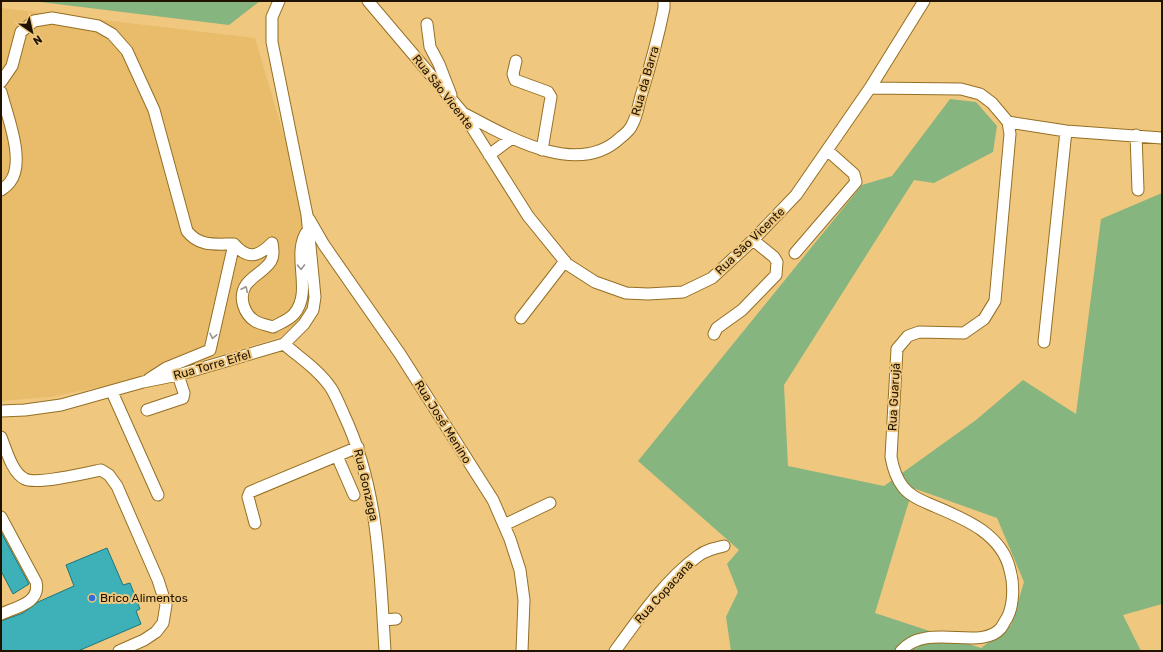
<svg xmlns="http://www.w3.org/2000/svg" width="1163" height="652" viewBox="0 0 1163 652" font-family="Rubik,sans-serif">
	<rect width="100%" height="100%" fill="#efc77f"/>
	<path fill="#e8bc6b" d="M1,8L255,38L294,170L304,228L310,295L308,311L300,321L280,337L140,379L50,397L1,401Z"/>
	<path fill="#87b580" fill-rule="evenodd" d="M32,1H260L229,25Z
		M950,99L976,102L997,126L993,152L934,183L914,180L784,385L788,466L884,486L976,420L1023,380L1076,414L1101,219L1162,193V604L1123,615L1141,651H731L726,617L738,592L727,564L739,550L638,461L862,185L892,176ZM913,488L997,518L1024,582L1011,625L981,648L875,613Z"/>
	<path fill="#3db0b8" stroke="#1c777d" d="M1,532L29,584L13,594L1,571Z
		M107,548L123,585L130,583L140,609L136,611L141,624L78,651H1V621L23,613L38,602L74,586L66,565Z"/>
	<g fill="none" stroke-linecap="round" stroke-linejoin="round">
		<defs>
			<path id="minor" d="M368,1L463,113L528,216L567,264L595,282L626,293L648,294L683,292L712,278L753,240L796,195L870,88L924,1
				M427,24L430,47L439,64L451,95
				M516,61L513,74L515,80L548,92L551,97L542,150
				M1,82L12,66L21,32L34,21L52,18L98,26L112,34L127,51L154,110L187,231C199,247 216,244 234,244
				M870,88L961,89L980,94L992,103L1008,122L1010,134L995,301L984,319L964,333L919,332L908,336L897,349L891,457C893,468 896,478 903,487C911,497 923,501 934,506C965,519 1002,534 1010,570C1014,584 1014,605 1007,618C1005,621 1003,625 1001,628C981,652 927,621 901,651
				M1,92C7,115 26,162 10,182C8,185 4,188 1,190
				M463,113C505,135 577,179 620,138C624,135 630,130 632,125C637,117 638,106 641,96C650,67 658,38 664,8V1
				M1008,122L1066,131L1162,138
				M1136,135L1138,190
				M489,155L512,138
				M309,219L324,245L400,354L493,500L510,539L520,570L524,600L522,651
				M272,243C273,248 274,256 271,261C265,271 252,276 246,285C238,297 244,314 255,321C260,324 267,325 273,327C280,323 289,320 294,314C314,291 290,254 308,230
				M234,244C248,260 258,257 272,243
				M795,253L856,182L854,174L827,150
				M521,318L565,261
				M714,334L717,328L742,310L776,275L777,262L774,257L753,240
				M1044,342L1066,131
				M284,344C300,358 319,370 331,388C336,396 340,406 344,415C379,489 380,571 385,651
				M149,379L166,368L210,350L234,244
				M112,392L158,495
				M147,410L183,398L184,393L178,375
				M1,411L25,410L61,405L143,382L178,375L284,344L304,324L313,310L315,297L307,215L272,42V17L279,1
				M1,437C6,449 12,473 25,479C36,485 87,473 101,470L109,475L117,486L158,580L166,605L163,623L156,632L144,640L119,651
				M337,456L354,495
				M1,517L36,582C41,603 16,607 1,614
				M255,523L248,497L250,492L358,447
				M504,525L550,503
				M383,620L396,619
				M615,651C638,619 666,579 698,556C706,550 715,548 724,546"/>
		</defs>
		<use href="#minor" stroke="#946f24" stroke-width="13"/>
		<use href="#minor" stroke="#fff" stroke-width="11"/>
	</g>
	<defs><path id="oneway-chevron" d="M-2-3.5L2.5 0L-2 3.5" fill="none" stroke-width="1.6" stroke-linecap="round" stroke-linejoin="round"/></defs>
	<g stroke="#9a958c">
		<use href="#oneway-chevron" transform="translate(301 267) rotate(89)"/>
		<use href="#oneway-chevron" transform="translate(245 289) rotate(-64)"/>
		<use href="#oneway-chevron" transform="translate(213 336) rotate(102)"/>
	</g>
	<circle fill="#326ddc" stroke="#efc77f" stroke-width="1.5" cx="92" cy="598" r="4"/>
	<g text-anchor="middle" stroke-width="4" stroke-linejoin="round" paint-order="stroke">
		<g font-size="12" fill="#1f1300" stroke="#efc77f">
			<text transform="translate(645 81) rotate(-74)" y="4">Rua da Barra</text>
			<text transform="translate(443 92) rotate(52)" y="4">Rua São Vicente</text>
			<text transform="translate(750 241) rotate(-44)" y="4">Rua São Vicente</text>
			<text transform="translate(212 365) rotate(-16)" y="4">Rua Torre Eifel</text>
			<text transform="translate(894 397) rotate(-87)" y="4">Rua Guarujá</text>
			<text transform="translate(443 422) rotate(58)" y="4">Rua José Menino</text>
			<text transform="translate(366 485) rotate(77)" y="4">Rua Gonzaga</text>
			<text transform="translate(664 592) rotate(-48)" y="4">Rua Copacana</text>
		</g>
		<g font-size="12" fill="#1f1300" stroke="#efc77f" text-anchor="start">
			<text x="100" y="602">Brico Alimentos</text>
		</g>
	</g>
	<rect width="1163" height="652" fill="none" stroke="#1f1300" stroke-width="4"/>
	<g transform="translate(32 32) rotate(146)" stroke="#efc77f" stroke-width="3" paint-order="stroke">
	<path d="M0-3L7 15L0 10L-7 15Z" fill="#1f1300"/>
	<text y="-6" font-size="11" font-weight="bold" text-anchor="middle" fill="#1f1300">N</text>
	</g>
</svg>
